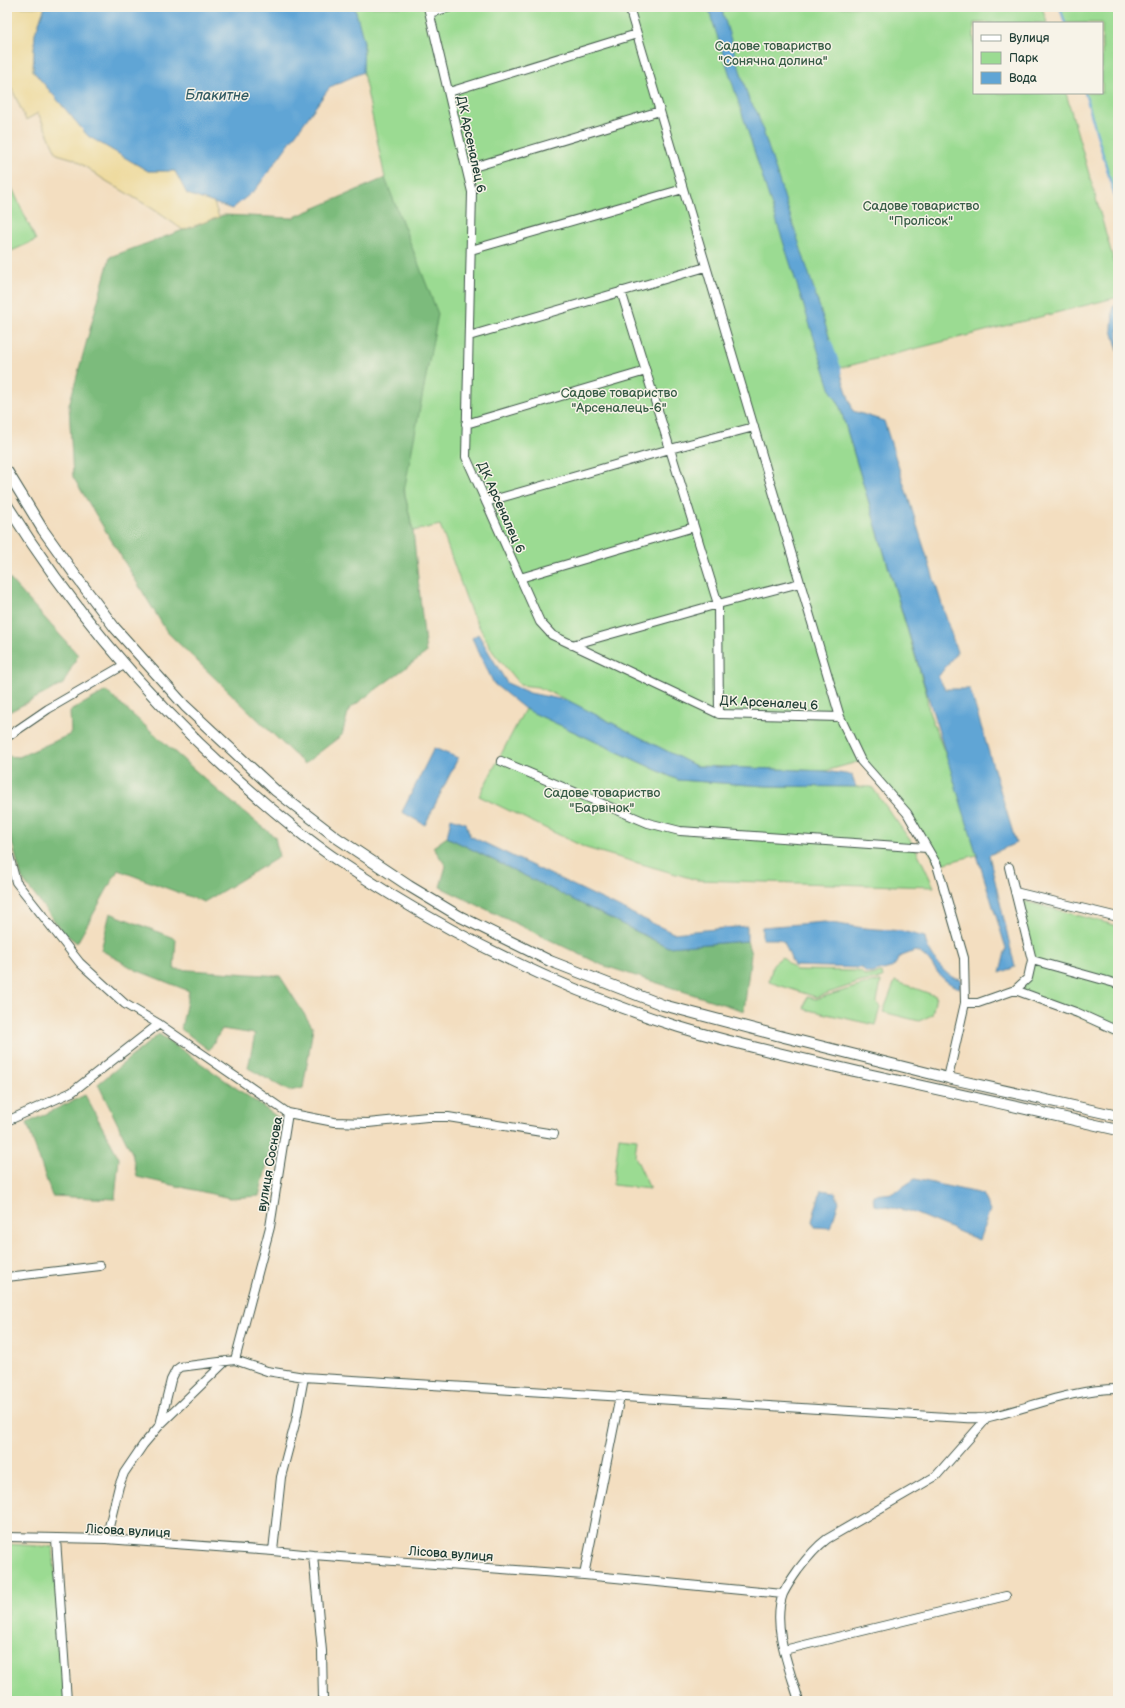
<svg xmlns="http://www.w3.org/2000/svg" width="1125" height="1708" viewBox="0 0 1125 1708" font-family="'Balsamiq Sans',sans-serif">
	<rect width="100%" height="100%" fill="#f7f3e8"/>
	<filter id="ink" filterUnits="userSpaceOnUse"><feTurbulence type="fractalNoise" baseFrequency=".025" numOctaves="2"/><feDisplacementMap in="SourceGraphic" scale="8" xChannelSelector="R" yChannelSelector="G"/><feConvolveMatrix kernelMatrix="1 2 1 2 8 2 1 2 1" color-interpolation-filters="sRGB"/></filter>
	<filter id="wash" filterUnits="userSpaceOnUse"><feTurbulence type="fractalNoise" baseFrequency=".012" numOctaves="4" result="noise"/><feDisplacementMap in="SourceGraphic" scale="16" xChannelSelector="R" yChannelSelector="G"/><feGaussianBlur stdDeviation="0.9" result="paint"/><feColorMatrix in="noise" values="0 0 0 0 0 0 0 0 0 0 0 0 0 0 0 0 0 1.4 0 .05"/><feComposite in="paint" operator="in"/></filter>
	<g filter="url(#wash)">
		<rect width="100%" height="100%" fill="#f3dec0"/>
		<path fill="#9bdb92" stroke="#5d8c63" d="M350,7H1042L1047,23H974V93H1066L1118,276V297L840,368L839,404L926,692L929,712L953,774L977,855L937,865L907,813L861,761L825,771L696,766L569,701L538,687L520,685L493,652L471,612L440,525L413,531L405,495L385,178L363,72L364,42Z
			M1060,7H1118V207L1085,93H1102V23H1065Z
			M7,177L36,240L7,253Z
			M525,709L678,780L765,786L872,787L915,847L934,887L697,880L586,848L479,796Z
			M1017,899L1118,926V1033L1022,993L1032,960Z
			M782,957C787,961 790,966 796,970L856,971L861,972L865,976L882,973L883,978L861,982L816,997L769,982L773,964Z
			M881,981L877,1002L880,1008L875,1025L804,1009L807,997L816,999L866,984Z
			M895,981L936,996L932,1015L919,1021L883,1012Z
			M619,1137L637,1139L635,1156L650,1189L613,1185Z
			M7,1544L53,1547L65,1701H7Z"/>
		<path fill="#7cbb7c" stroke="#4e7c58" d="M385,178L438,314L404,491L413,531L426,653L349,709L342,735L304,764L167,632L73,477L69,405L110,257L224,215L292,218Z
			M7,576L78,655L63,684L7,713Z
			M106,691L223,795L275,837L279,857L204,902L118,870L77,943L63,932L22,879L7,824V756L19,757L71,734L70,711Z
			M447,837L668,947L747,941L751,954L744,1011L602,965L440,887L446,866L433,847Z
			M110,913L176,939L174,969L280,976L313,1028L303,1088L289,1091L248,1068L255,1034L222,1029L209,1050L181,1029L189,991L136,970L101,950Z
			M159,1034L279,1118L259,1196L230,1198L137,1177L132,1153L98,1084Z
			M85,1095L119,1158L115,1199L52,1196L27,1123Z"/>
		<path fill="#eeda9e" stroke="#868c69" d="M7,7H45L35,33L33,71L88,136L148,171H175L187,194L214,203L219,217L183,230L153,209L103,179L74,159L57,154L38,113L26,120L12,89L7,91Z"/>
		<path fill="#60a5d5" stroke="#407184" d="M45,7H350L355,8L364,42L363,72L330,87L256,189L232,209L187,194L175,171H148L88,136L33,71L35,33Z
			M708,7H721L749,100L757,112L853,411L884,421L957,652L938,677L945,689H970L1016,843L989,855L1015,967L1000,973L1006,948C949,767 894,585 839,404L831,391Z
			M1118,304V351L1112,330L1113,307Z
			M478,634L507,683L530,693L569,701L696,766L825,771L852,775L856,787L765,786L678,780L525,709L494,684L472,638Z
			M434,748L458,758L425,825L402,812Z
			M451,818L466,823L470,836L673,933L747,926V941L668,947L447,837Z
			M824,922L864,928L902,931L925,937C925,947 941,971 951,976C954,978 958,978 961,979L960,988C957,987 952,986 949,983C935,975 931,956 915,951L899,957L894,967L872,973H866L862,968L794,966L784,942L779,939H762V927Z
			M915,1179L982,1194L990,1210L979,1240L909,1211L874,1205L873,1195L893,1193Z
			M821,1190L835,1192L839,1202L830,1228L815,1227L812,1221Z"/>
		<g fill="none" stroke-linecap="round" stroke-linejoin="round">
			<path stroke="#60a5d5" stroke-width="2.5" d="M1060,7L1065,23
				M1085,93L1118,207
				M830,341L840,368V374"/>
		</g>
	</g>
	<g filter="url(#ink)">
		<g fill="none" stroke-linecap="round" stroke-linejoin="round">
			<defs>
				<path id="minor" d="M428,7L472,192L466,457L540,622L552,635L719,714L840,717
					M629,7L840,717L861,761L907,813L937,865L964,958L965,1003L948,1078
					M430,13L451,7
					M449,92L637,34
					M467,169L660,111
					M471,250L683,189
					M621,291L718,604L719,714
					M469,336L706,267
					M466,424L646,371
					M486,502L670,449L754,427
					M520,578L694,527
					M572,645L718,604L800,583
					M7,737L48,709L124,665
					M501,761L648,823L680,831L927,848
					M7,848L16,882L80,963L125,1004L159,1024L288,1113
					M1015,892L1118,917
					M1032,960L1118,984
					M1015,990L1078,1013L1118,1031
					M965,1003H978L1015,990L1028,978L1032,960L1009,867
					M7,1121L72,1092L159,1024
					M7,1277L100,1266
					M235,1360L270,1227L288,1113L334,1122L368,1123L427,1117H448L554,1134
					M160,1425L171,1380L176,1370L180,1367L235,1360L267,1371L304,1377L947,1417C960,1417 976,1420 989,1417C1032,1407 1073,1389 1118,1389
					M7,1537L106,1539L273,1551L313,1555L584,1575L783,1594
					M56,1539L67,1701
					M106,1539L119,1486L124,1473L143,1445L160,1425L226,1361
					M273,1551L281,1477L296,1420L304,1377
					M313,1555L322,1651L323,1701
					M584,1575L620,1396
					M784,1650L1006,1596
					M799,1701C790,1670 771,1625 783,1594C787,1586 793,1577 798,1570C807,1558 815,1548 827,1539L936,1476L988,1417"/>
				<path id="major" d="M7,471L43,530L78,579L115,628L185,706L276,791L337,838L409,886L459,916L550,961L663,1005L784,1037L948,1078L1118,1116
					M7,505C84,629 183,738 297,830C326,854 358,874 390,894C481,950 577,995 679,1027C738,1045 799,1058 859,1072C945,1091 1032,1110 1118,1130"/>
			</defs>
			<use href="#minor" stroke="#3f5549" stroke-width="10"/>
			<use href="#major" stroke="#3f5549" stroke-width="12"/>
			<use href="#minor" stroke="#fff" stroke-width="8"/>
			<use href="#major" stroke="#fff" stroke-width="10"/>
		</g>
	</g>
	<g text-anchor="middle" stroke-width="3" stroke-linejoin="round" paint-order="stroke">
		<g font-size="13" fill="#385d47" stroke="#f7f3e8">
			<text x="773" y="50">Садове товариство<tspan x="773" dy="15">"Сонячна долина"</tspan></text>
			<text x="921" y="210">Садове товариство<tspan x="921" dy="15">"Пролісок"</tspan></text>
			<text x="619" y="397">Садове товариство<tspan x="619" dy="15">"Арсеналець-6"</tspan></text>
			<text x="602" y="797">Садове товариство<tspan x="602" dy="15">"Барвінок"</tspan></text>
		</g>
		<g font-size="13" fill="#1f3d34" stroke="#f7f3e8">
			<text transform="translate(472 144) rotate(78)" y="5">ДК Арсеналец 6</text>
			<text transform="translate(502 507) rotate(66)" y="5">ДК Арсеналец 6</text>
			<text transform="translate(769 702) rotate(3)" y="5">ДК Арсеналец 6</text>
			<text transform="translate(269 1164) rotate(-80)" y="5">вулиця Соснова</text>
			<text transform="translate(128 1530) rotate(3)" y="5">Лісова вулиця</text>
			<text transform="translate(451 1553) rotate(4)" y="5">Лісова вулиця</text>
		</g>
		<g font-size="14" font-style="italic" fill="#325c64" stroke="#f7f3e8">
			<text x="217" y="100">Блакитне</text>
		</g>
	</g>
	<rect width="1125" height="1708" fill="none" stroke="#f7f3e8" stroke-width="24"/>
	<rect x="973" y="22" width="130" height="72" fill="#f7f3e8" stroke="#a1aaa0"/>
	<rect x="981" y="35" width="20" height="6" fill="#ffffff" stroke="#a1aaa0"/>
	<text x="1009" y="42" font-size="12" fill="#1f3d34">Вулиця</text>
	<rect x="981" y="52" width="20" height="12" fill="#9bdb92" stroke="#a1aaa0"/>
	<text x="1009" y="62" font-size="12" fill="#1f3d34">Парк</text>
	<rect x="981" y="72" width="20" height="12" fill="#60a5d5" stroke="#a1aaa0"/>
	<text x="1009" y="82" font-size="12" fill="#1f3d34">Вода</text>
</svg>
